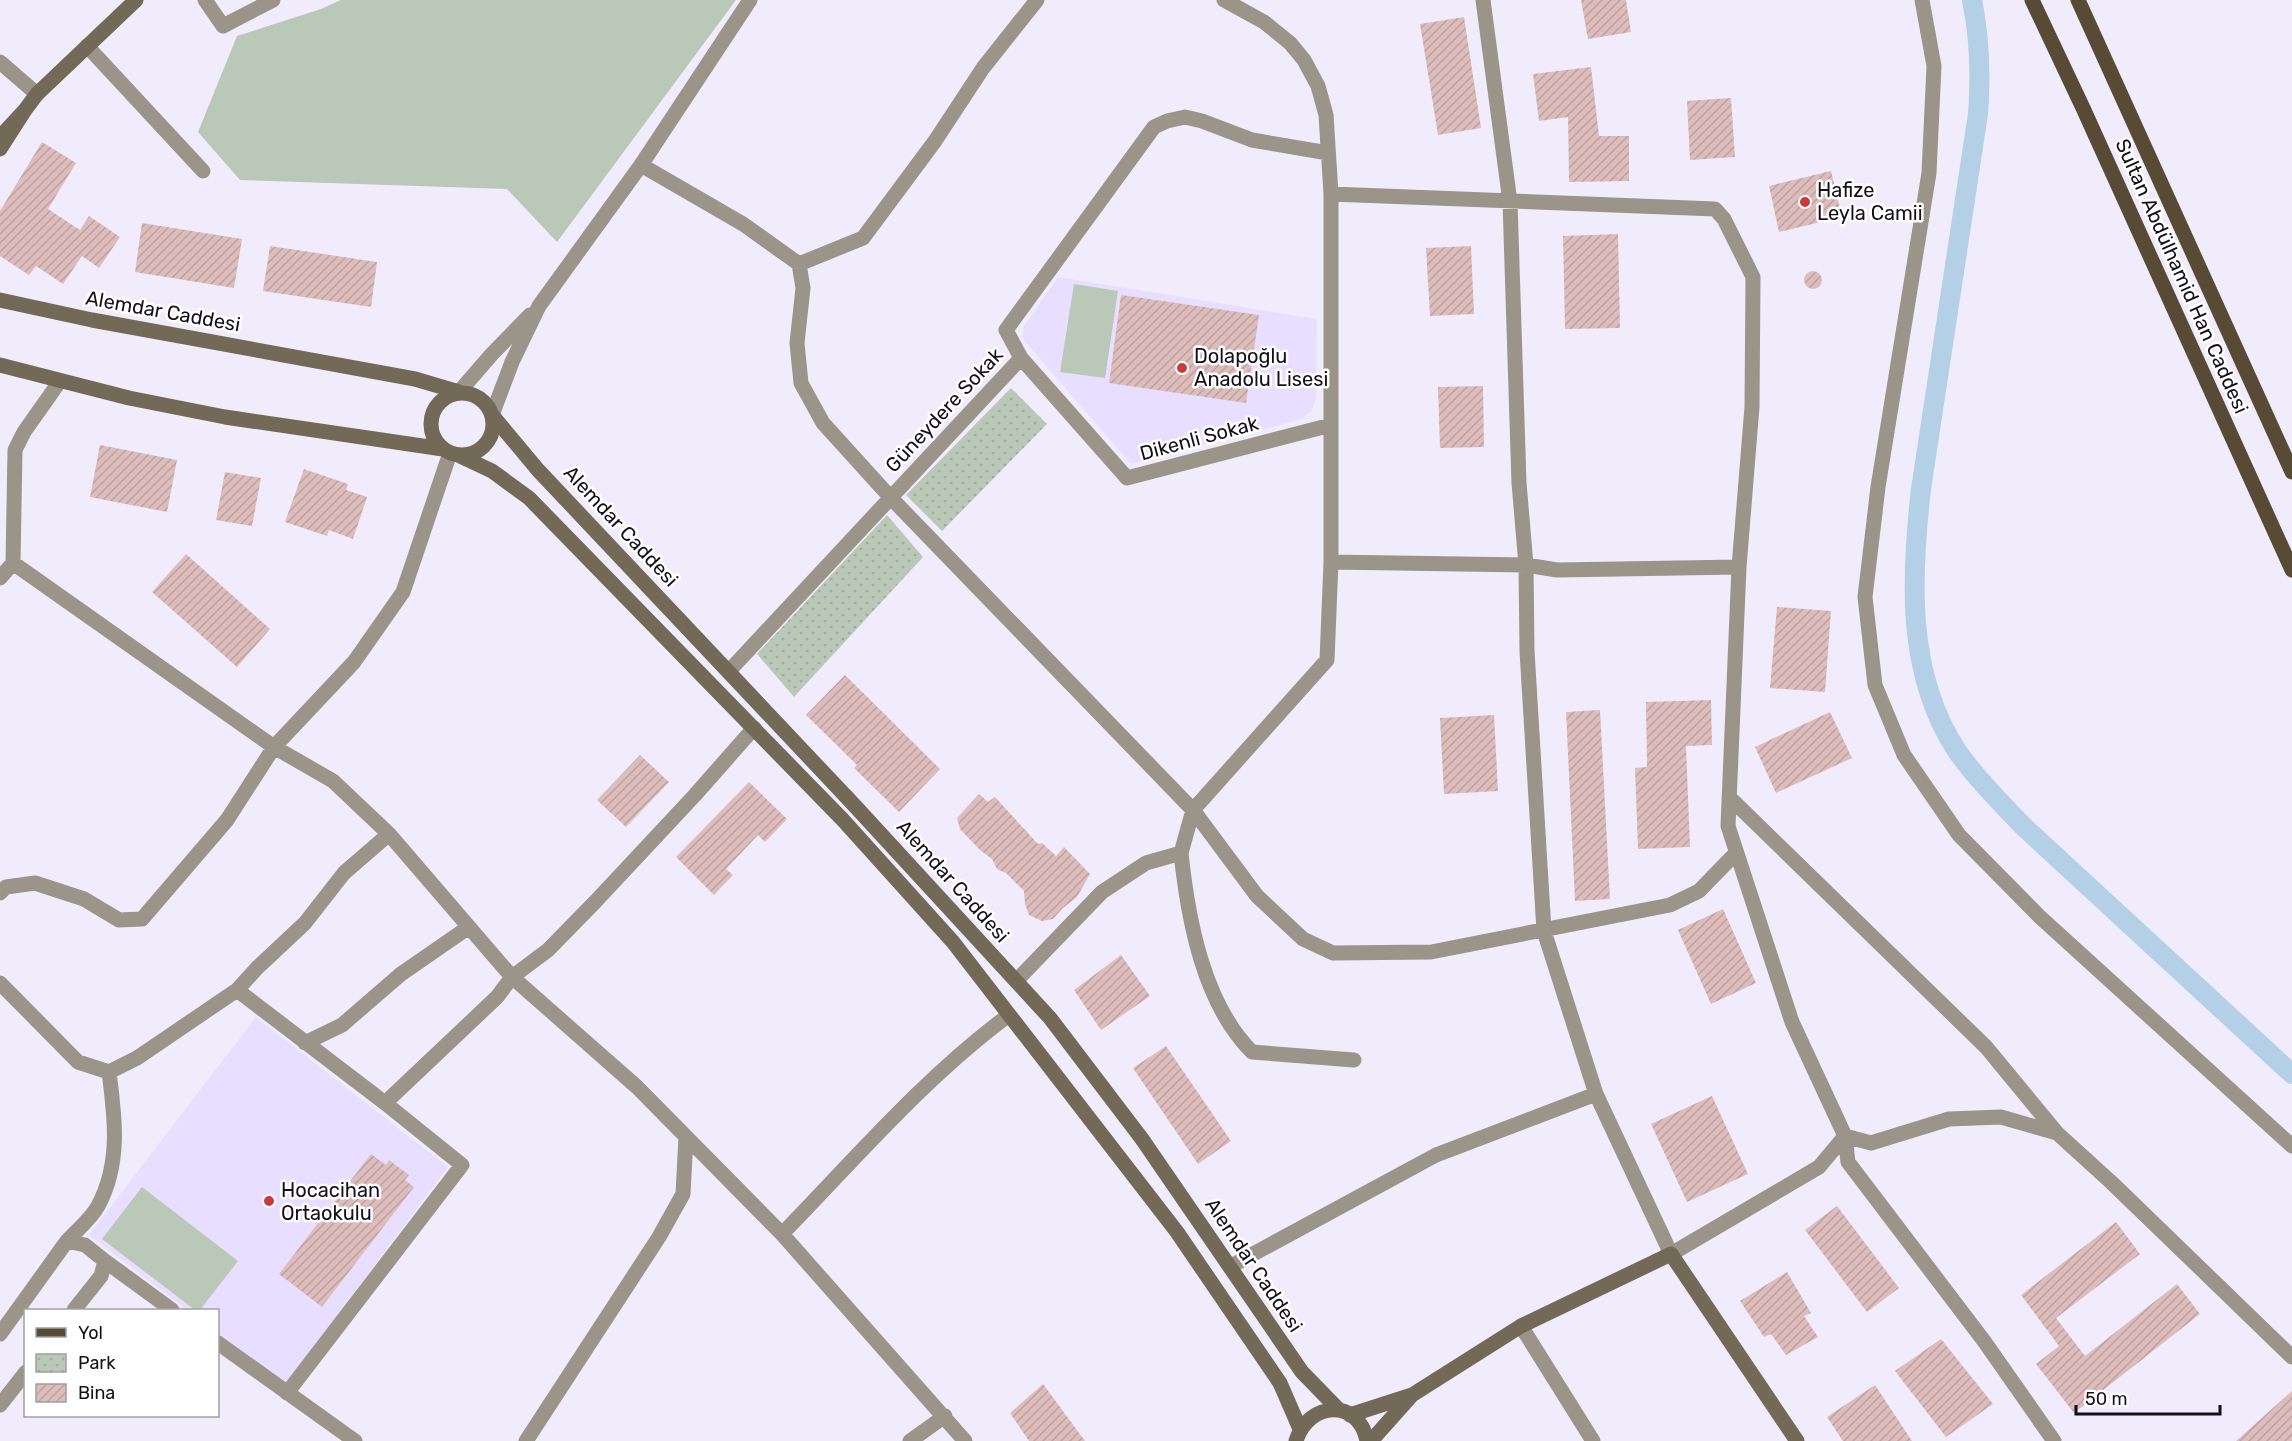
<svg xmlns="http://www.w3.org/2000/svg" width="2292" height="1441" viewBox="0 0 2292 1441" font-family="Rubik,sans-serif">
	<defs>
		<pattern id="park-dots" width="8" height="8" patternUnits="userSpaceOnUse" patternTransform="scale(1.5)"><rect width="8" height="8" fill="#b9c8b7"/><path d="M2 2h.1M6 6h.1" fill="none" stroke="#9eab9d" stroke-width="1.8" stroke-linecap="round"/></pattern>
		<pattern id="building-hatch" width="6" height="6" patternUnits="userSpaceOnUse" patternTransform="scale(1.5)"><rect width="6" height="6" fill="#ddbdbb"/><path d="M-1 1l2-2M0 6l6-6M5 7l2-2" fill="none" stroke="#bda1a0"/></pattern>
	</defs>
	<rect width="100%" height="100%" fill="#f1ecfc"/>
	<path fill="#e8deff" d="M1058,277L1317,319L1316,398L1312,410L1302,419L1131,464L1022,338L1024,326Z
		M256,1017L448,1167L285,1385L218,1334V1310H187L89,1235Z"/>
	<path fill="#b9c8b7" d="M341,0H736L557,242L507,189L240,180L198,132L237,36L321,9Z
		M1074,284L1118,291L1105,378L1060,372Z
		M142,1187L238,1261L200,1310H195L102,1239Z"/>
	<path fill="url(#park-dots)" d="M1011,388L1047,424L942,531L906,495Z
		M887,515L923,557L794,697L757,654Z"/>
	<g fill="none" stroke-linecap="round" stroke-linejoin="round">
		<path stroke="#b4d0e6" stroke-width="20" d="M1972,0C1980,39 1981,75 1978,114L1921,489C1911,577 1906,674 1957,751C1976,778 2000,802 2023,826L2292,1074"/>
	</g>
	<path fill="url(#building-hatch)" d="M1581,0H1626L1631,32L1588,39Z
		M1464,17L1481,128L1438,135L1420,24Z
		M1591,67L1599,136H1629V181L1569,182L1568,117L1539,121L1533,74Z
		M1731,98L1735,157L1690,160L1687,101Z
		M42,142L76,163L48,209L80,230L89,216L120,237L99,268L82,256L63,284L36,266L29,275L0,256V211Z
		M1831,171L1842,217L1779,232L1769,186Z
		M142,223L242,239L234,288L135,272Z
		M1618,234L1620,328L1565,329L1563,236Z
		M270,246L377,262L371,307L263,291Z
		M1471,246L1474,314L1430,316L1426,248Z
		M1804 280a9 9 0 1 1 18 0a9 9 0 1 1-18 0Z
		M1121,295L1259,315L1246,403L1109,383Z
		M1483,386L1484,447L1440,448L1438,387Z
		M100,445L177,460L167,512L90,497Z
		M304,469L348,484L346,490L367,497L353,539L329,530L327,536L285,522Z
		M225,472L261,478L252,526L216,520Z
		M186,554L270,629L237,667L152,592Z
		M1777,607L1831,611L1825,692L1770,688Z
		M845,675L940,769L899,812L854,768L857,765L806,715Z
		M1711,700L1712,745L1686,746L1690,847L1638,849L1635,768L1647,767L1646,702Z
		M1600,710L1610,899L1575,901L1566,712Z
		M1830,712L1852,758L1776,793L1755,747Z
		M1494,715L1498,791L1444,794L1440,718Z
		M640,755L669,782L626,827L597,800Z
		M749,782L787,819L765,842L758,835L726,869L733,875L714,895L676,857Z
		M979,794L988,802L995,797L1038,844L1042,843L1056,856L1064,847L1090,874L1077,897L1063,908L1053,919L1042,921L1029,915L1025,904L1024,891L1006,873L997,869L992,859L980,850L960,829L957,818Z
		M1723,909L1756,983L1711,1004L1678,930Z
		M1121,955L1150,996L1101,1030L1074,990Z
		M1166,1046L1231,1141L1198,1164L1133,1068Z
		M1712,1096L1748,1174L1687,1202L1651,1124Z
		M371,1154L386,1165L389,1160L409,1175L405,1180L414,1187L322,1307L279,1274Z
		M1837,1206L1899,1288L1867,1312L1805,1230Z
		M2116,1222L2140,1254L2056,1318L2085,1356L2177,1284L2200,1314L2074,1413L2036,1364L2059,1346L2021,1295Z
		M1787,1272L1811,1313L1804,1316L1818,1337L1786,1355L1771,1334L1764,1337L1740,1301Z
		M1941,1339L1993,1404L1946,1437L1895,1371Z
		M1043,1384L1085,1441H1029L1010,1413Z
		M1875,1385L1912,1441H1843L1827,1417Z
		M2292,1391V1441H2236Z"/>
	<g fill="none" stroke-linecap="round" stroke-linejoin="round">
		<path stroke="#9b9488" stroke-width="15" d="M205,0L223,26L273,0
			M1224,0L1264,22L1290,43L1304,60L1318,86L1326,115L1331,194V562L1327,660L1193,810L1257,896L1303,939L1333,953L1431,952L1670,905L1699,891L1735,854
			M1483,0L1510,202L1519,483L1526,565L1527,651L1544,931L1596,1094L1671,1254L1819,1167L1845,1136L1848,1162L1984,1341L2054,1441
			M1922,0L1934,66L1929,173L1878,487L1865,597L1875,685L1904,755L1959,835L2040,917L2292,1146
			M87,46L203,171
			M0,62L37,94
			M641,165L743,224L799,264L803,288L797,343L801,383L823,423L891,498L1193,810L1181,853L1146,863L1102,892L1016,981
			M1331,194L1715,209L1724,219L1753,277L1752,407L1739,567L1728,826L1792,1022L1845,1136L1871,1143L1949,1119L2001,1117L2057,1133
			M799,264L863,238L935,141L983,68L1037,0
			M1021,358L1127,478L1331,425
			M459,392L492,354L530,315
			M492,415L512,362L539,306L641,165L750,0
			M1331,562L1526,565L1557,570L1739,567
			M13,563L274,747L333,781L389,834L512,977L637,1087L782,1234L965,1441
			M0,578L13,563L15,450L24,432L60,381
			M729,671L1021,358L1006,330L1154,127L1167,121L1185,117L1202,121L1252,140L1328,153
			M1729,797L1986,1047L2057,1133L2112,1183L2292,1357
			M1181,853C1188,919 1203,1003 1252,1052L1354,1060
			M0,893L6,887L35,883L84,899L119,920L142,919L227,820L274,747L354,662L403,592L450,453
			M0,983L78,1062L109,1072L137,1058L237,990L385,1103L497,997L512,977L548,950L595,902L695,795L754,728
			M237,990L257,968L305,923L344,873L389,834
			M305,1043L342,1025L401,974L469,927
			M782,1234C855,1159 925,1077 1009,1015
			M67,1241C77,1230 91,1219 98,1206C121,1163 115,1118 109,1072
			M105,1261L172,1310
			M1231,1266L1436,1155L1596,1094
			M1521,1326L1593,1441
			M0,1334L67,1241L85,1245L105,1261L101,1276L74,1310
			M218,1343L355,1441
			M287,1393L462,1165L385,1103
			M0,1405L26,1372
			M526,1441L659,1237L683,1194L686,1137
			M910,1441L945,1416"/>
		<path stroke="#736957" stroke-width="15" d="M25,110L37,94L136,0
			M0,137L25,110L0,149
			M0,300L92,320L415,379L459,392
			M0,365L129,398L225,417L443,449
			M431 424a31 31 0 1 1 62 0a31 31 0 1 1-62 0Z
			M492,415L538,470L855,806L1050,1018L1142,1139L1302,1372L1339,1410
			M458,455L492,471L529,498L843,820L953,942L1177,1232L1280,1383L1300,1429
			M1350,1415L1412,1395L1521,1326L1671,1254L1797,1441
			M1296,1441C1308,1401 1359,1398 1367,1441
			M1371,1441L1412,1395"/>
		<path stroke="#574b35" stroke-width="15" d="M2032,0L2083,108L2292,570
			M2078,0L2292,472"/>
	</g>
	<g fill="#c93a3d" stroke="#fff" stroke-width="2">
		<circle cx="1805" cy="202" r="6"/>
		<circle cx="1182" cy="368" r="6"/>
		<circle cx="269" cy="1201" r="6"/>
	</g>
	<g text-anchor="middle" stroke-width="5" stroke-linejoin="round" paint-order="stroke">
		<g font-size="20" fill="#131018" stroke="#fff" text-anchor="start">
			<text x="1817" y="197">Hafize<tspan x="1817" dy="23">Leyla Camii</tspan></text>
			<text x="1194" y="363">Dolapoğlu<tspan x="1194" dy="23">Anadolu Lisesi</tspan></text>
			<text x="281" y="1197">Hocacihan<tspan x="281" dy="23">Ortaokulu</tspan></text>
		</g>
		<g font-size="20" fill="#131018" stroke="#fff">
			<text transform="translate(2182 276) rotate(66)" y="7">Sultan Abdülhamid Han Caddesi</text>
			<text transform="translate(163 311) rotate(10)" y="7">Alemdar Caddesi</text>
			<text transform="translate(944 410) rotate(-47)" y="7">Güneydere Sokak</text>
			<text transform="translate(1199 438) rotate(-15)" y="7">Dikenli Sokak</text>
			<text transform="translate(621 526) rotate(47)" y="7">Alemdar Caddesi</text>
			<text transform="translate(953 881) rotate(48)" y="7">Alemdar Caddesi</text>
			<text transform="translate(1254 1265) rotate(56)" y="7">Alemdar Caddesi</text>
		</g>
	</g>
	<rect x="24" y="1309" width="195" height="108" fill="#ffffff" stroke="#a19fa3" stroke-width="1.5"/>
	<rect x="36" y="1328" width="30" height="9" fill="#574b35" stroke="#a19fa3" stroke-width="1.5"/>
	<text x="78" y="1339" font-size="18" fill="#131018">Yol</text>
	<rect x="36" y="1354" width="30" height="18" fill="url(#park-dots)" stroke="#a19fa3" stroke-width="1.5"/>
	<text x="78" y="1369" font-size="18" fill="#131018">Park</text>
	<rect x="36" y="1384" width="30" height="18" fill="url(#building-hatch)" stroke="#a19fa3" stroke-width="1.5"/>
	<text x="78" y="1399" font-size="18" fill="#131018">Bina</text>
	<path d="M2076 1405v9h144v-9" fill="none" stroke="#131018" stroke-width="3"/>
	<text x="2085" y="1405" font-size="18" fill="#131018" stroke="#ffffff" stroke-width="4.5" paint-order="stroke">50 m</text>
</svg>
